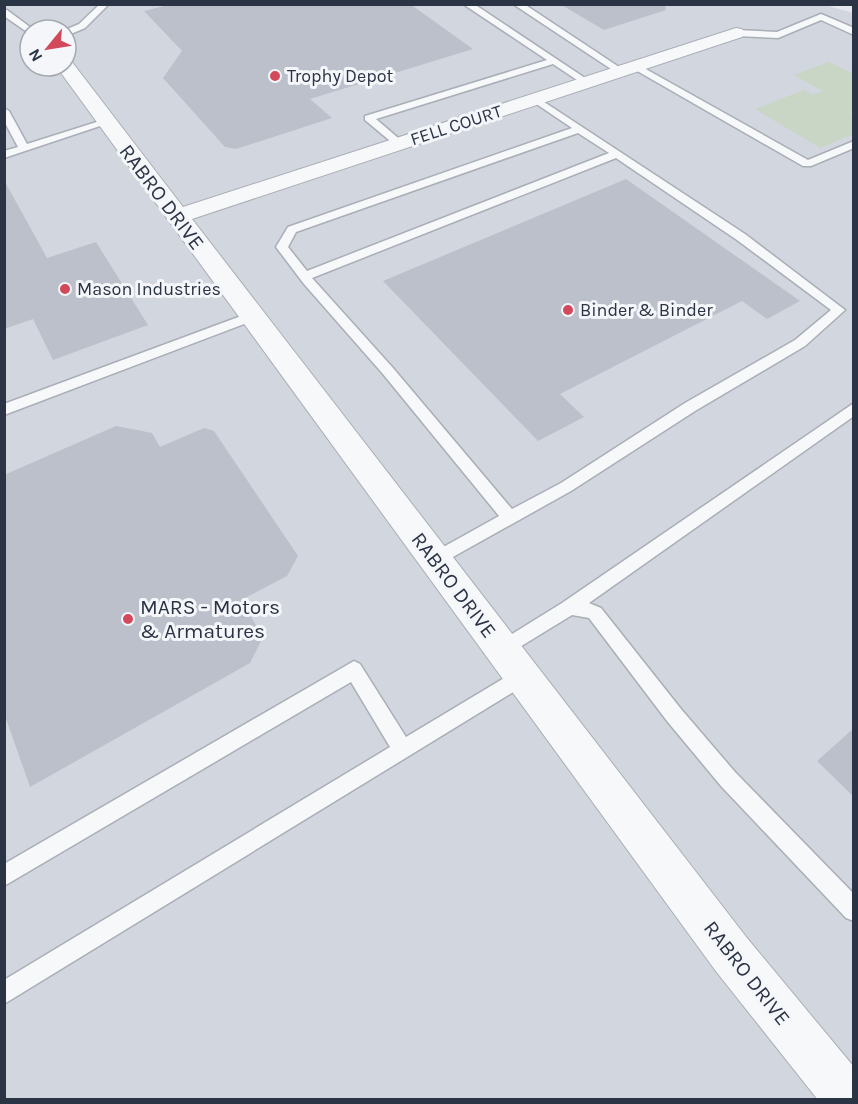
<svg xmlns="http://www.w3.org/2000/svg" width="858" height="1104" viewBox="0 0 858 1104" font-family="Karla,sans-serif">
	<rect width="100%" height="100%" fill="#e4e7ec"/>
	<path fill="#d2d6de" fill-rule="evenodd" d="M821,4L853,13V1099L5,1100V5ZM30,30H66V66H30Z"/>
	<path fill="#c9d6c5" d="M829,62L853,74V112L849,114L853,117V134L820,148L755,109L804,90L813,95L823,91L794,75Z"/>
	<path fill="#bbc0ca" d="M172,4H410L473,49L310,99L332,118L236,149L225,147L163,78L182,51L144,11Z
		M560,4H665L666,10L604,30Z
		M626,179L800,301L767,319L742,301L560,394L584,417L538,441L383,281Z
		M4,180L47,258L96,242L148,325L53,360L33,319L4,329Z
		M116,426L152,433L160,447L204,428L214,431L298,556L287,576L241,600L263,637L250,663L30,787L4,713V475Z
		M854,728V797L817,761Z"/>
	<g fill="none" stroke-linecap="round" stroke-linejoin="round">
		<defs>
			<path id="service" d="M100,4H109L85,28L66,36L65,30L79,24Z
				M463,4H474L591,82L583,84L553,64L376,119L404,143L395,145L365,120V116L547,60Z
				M513,4H524L625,71L617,73Z
				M4,10H7L34,30L27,32L4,16Z
				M821,14L854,28V35L821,20L778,38L736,36L732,33L736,30L777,32Z
				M635,63L808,160L854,141V148L811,166H803L632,68L630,66Z
				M535,96L745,234L845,310L805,346L695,411L571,491L435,567L429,565L427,560L429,555L499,516L383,374L304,284L276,247L288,227L572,128L532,101V97ZM578,133L609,153L307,271L288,247L296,232ZM616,158L737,240L831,310L795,340L685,403L561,483L512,509L393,368L312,278Z
				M4,108L9,111L27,144L103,120L112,122L4,158V151L18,147L4,121Z
				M252,312L259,316L257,319L4,415V404Z
				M854,403V416L589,603L601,608L681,709L735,772L854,894V921L846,918L721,786L667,721L589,618L572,615L502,658L496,656L493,650L496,644L562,603Z
				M354,661L360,664L406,737L516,671L522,668L528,671L531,677L528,683L4,1004V980L390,747L351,682L4,886V864Z"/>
			<path id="minor" d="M736,28L742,29L745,33L742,37L192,219L747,938L854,1067V1100H818L715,970L56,66H66V61L72,62L183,207Z"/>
		</defs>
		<use href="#service" stroke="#a9aeb7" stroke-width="3"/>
		<use href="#minor" stroke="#a9aeb7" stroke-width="2"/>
		<use href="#service" fill="#f7f8fa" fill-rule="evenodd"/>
		<use href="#minor" fill="#f7f8fa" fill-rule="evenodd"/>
	</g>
	<g fill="#d1495b" stroke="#f4f6f9" stroke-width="2">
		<circle cx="275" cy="76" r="6"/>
		<circle cx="65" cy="289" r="6"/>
		<circle cx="568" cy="310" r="6"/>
		<circle cx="128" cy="619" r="6"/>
	</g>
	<g text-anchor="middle" stroke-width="6" stroke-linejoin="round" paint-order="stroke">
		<g font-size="18" fill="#2b3445" stroke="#f4f6f9" text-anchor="start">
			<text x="287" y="82">Trophy Depot</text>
			<text x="77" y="295">Mason Industries</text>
			<text x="580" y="316">Binder &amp; Binder</text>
		</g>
		<g font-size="18" fill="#2b3445" stroke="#f4f6f9">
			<text transform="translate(456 125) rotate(-18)" y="6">FELL COURT</text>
		</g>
		<g font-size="21" fill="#2b3445" stroke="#f4f6f9">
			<text transform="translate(162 197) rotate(53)" y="7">RABRO DRIVE</text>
			<text transform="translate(454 585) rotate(53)" y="7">RABRO DRIVE</text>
			<text transform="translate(747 973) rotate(52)" y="7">RABRO DRIVE</text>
		</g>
		<g font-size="21" fill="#2b3445" stroke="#f4f6f9" text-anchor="start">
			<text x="140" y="614">MARS - Motors<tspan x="140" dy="24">&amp; Armatures</tspan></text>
		</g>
	</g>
	<rect width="858" height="1104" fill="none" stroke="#2b3445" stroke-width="12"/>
	<g transform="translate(48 48) rotate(240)"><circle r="28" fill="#f4f6f9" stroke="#a4a8b1" stroke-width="1.5"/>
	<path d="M0-4.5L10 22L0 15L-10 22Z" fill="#d1495b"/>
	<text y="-9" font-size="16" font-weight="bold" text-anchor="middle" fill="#2b3445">N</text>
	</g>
</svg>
